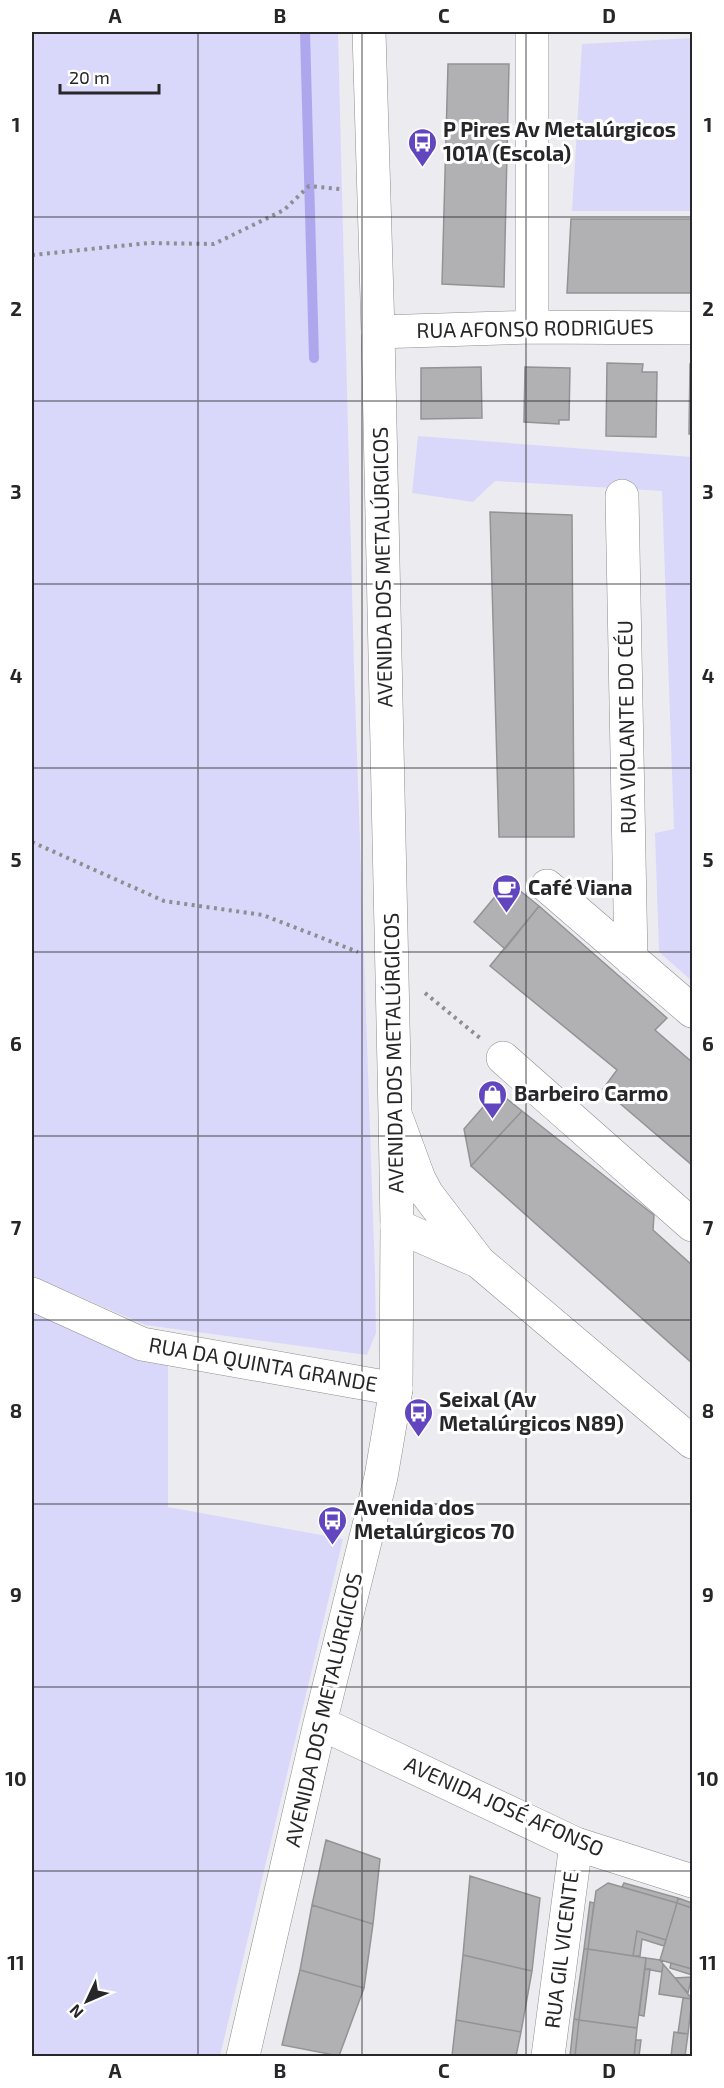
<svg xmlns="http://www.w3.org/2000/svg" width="724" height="2088" viewBox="0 0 724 2088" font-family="'Exo 2',sans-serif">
	<rect width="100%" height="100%" fill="#ececf0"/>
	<path fill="#dad8fa" d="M32,32H338L354,668L375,1273L376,1333L367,1355L145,1325L32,1276Z
		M692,38V211H572L582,44Z
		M418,436L692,457V981L659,952L655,833L674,829L662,491L495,481L473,502L412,493Z
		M32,1304L168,1363V1507L343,1539L220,2056H32Z"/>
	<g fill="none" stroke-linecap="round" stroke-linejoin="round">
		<path stroke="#afa7ee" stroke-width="10" d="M305,32L314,358"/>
	</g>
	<path fill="#b1b1b4" stroke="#939396" stroke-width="1.5" d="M448,64H509L504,287L442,284Z
		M571,219H692V293H567Z
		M607,363L643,364L642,372H657L656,437L606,436Z
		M690,364H692V434H689Z
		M481,367L482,418L421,419V368Z
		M525,367L570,368L569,420H559V424L524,422Z
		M490,512L572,515L574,837H499Z
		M508,881L539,906L505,949L474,922Z
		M539,906L667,1018L655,1030L692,1062V1165L603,1089L617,1070L490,966Z
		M497,1091L522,1111L471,1166L464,1129Z
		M522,1111L654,1215L653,1230L692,1265V1363L471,1166Z
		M326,1840L380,1859L373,1924L312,1905Z
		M470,1876L540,1898L532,1971L463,1955Z
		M608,1883L677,1903L666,1940L637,1931L633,1956L588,1949L596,1891Z
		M624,1883L678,1898L677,1903L622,1887Z
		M678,1898L692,1903V1908L677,1903Z
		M590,1902L594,1903L588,1949H584Z
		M677,1903L692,1908V1969L660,1960Z
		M312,1905L373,1924L364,1988L300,1970Z
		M637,1931L666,1940L664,1946L642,1939L640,1956H633Z
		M584,1949H588L579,2020L574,2019Z
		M588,1949L646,1958L637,2028L579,2020Z
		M463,1955L532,1971L521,2032L456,2020Z
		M646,1958L660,1960L663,1964L662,1972L645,1969Z
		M671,1963L692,1969V1975L670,1968Z
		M663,1964L675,1978L692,1999L659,1994Z
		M645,1969H650L644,2016L639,2015Z
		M300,1970L364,1988L339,2056L282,2045Z
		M692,1977L691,1980L688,1993L675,1978Z
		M683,1998L692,1999L688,2034L678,2033Z
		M574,2019L579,2020L575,2056H570Z
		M456,2020L521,2032L516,2056H452Z
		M579,2020L637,2028L634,2056H575Z
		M674,2032L688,2034L685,2056H671Z
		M636,2040H641L639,2056H634Z"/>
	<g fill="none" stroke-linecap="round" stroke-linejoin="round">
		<defs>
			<path id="minor" d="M532,32V327
				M378,332L532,327L692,328
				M622,496L631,959
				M547,886L692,1011
				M503,1058L692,1225
				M397,1119L419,1179L427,1194L479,1262L692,1442
				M397,1226L475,1260
				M32,1294L142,1344L396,1389
				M548,2056L576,1844"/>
			<path id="major" d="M320,1723L576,1844L692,1881
				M243,2056L320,1723L381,1477L396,1389L397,1226L395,1114L378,332L369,32"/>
		</defs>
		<use href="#minor" stroke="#8d8d91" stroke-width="34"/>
		<use href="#major" stroke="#8d8d91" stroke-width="34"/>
		<path stroke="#8e8e91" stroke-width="4" stroke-dasharray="3 4.5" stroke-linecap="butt" d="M32,255L149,243L214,244L284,210L309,186L340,189
			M32,842L164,901L263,915L358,952
			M425,993L480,1038"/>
		<use href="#minor" stroke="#fff" stroke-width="33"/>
		<use href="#major" stroke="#fff" stroke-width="33"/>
	</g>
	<path fill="none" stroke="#272729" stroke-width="1.5" stroke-opacity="0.55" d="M198,32V2056M362,32V2056M526,32V2056M32,217H692M32,401H692M32,584H692M32,768H692M32,952H692M32,1136H692M32,1320H692M32,1504H692M32,1687H692M32,1871H692"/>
	<defs>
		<symbol id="bus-pin" viewBox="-11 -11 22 30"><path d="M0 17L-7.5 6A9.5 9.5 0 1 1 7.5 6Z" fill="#6246bf" stroke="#fff"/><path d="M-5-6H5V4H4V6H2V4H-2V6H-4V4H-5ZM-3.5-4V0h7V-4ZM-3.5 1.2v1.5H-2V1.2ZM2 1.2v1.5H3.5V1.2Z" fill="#fff"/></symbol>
		<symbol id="cafe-pin" viewBox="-11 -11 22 30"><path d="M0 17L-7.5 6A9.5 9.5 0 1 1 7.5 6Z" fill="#6246bf" stroke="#fff"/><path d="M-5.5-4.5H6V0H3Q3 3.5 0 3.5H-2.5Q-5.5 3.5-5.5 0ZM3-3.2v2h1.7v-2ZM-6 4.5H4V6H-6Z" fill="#fff"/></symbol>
		<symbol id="shop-pin" viewBox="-11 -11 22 30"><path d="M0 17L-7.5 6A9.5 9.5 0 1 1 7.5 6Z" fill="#6246bf" stroke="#fff"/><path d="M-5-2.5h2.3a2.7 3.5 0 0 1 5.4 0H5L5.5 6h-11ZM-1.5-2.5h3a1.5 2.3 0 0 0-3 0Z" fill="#fff"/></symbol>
	</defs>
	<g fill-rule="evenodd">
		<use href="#bus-pin" x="406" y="126" width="33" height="45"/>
		<use href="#cafe-pin" x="490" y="872" width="33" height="45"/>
		<use href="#shop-pin" x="476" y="1078" width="33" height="45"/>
		<use href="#bus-pin" x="402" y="1396" width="33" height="45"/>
		<use href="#bus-pin" x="316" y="1504" width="33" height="45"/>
	</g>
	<g text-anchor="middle" stroke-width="6" stroke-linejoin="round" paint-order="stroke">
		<g font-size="21" font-weight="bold" fill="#272729" stroke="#fff" text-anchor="start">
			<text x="443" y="137">P Pires Av Metalúrgicos<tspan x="443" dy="24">101A (Escola)</tspan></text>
			<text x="528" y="895">Café Viana</text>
			<text x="514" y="1101">Barbeiro Carmo</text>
			<text x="439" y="1407">Seixal (Av<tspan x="439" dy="24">Metalúrgicos N89)</tspan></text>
			<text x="354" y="1515">Avenida dos<tspan x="354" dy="24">Metalúrgicos 70</tspan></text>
		</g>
		<g font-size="21" fill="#272729" stroke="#fff">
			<text transform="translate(535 329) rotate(-1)" y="7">RUA AFONSO RODRIGUES</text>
			<text transform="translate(383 567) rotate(-91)" y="7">AVENIDA DOS METALÚRGICOS</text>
			<text transform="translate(627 727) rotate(-91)" y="7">RUA VIOLANTE DO CÉU</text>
			<text transform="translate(394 1053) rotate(-91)" y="7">AVENIDA DOS METALÚRGICOS</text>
			<text transform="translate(263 1365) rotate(10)" y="7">RUA DA QUINTA GRANDE</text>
			<text transform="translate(324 1710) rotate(-77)" y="7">AVENIDA DOS METALÚRGICOS</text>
			<text transform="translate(504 1807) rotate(24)" y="7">AVENIDA JOSÉ AFONSO</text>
			<text transform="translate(562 1950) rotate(-83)" y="7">RUA GIL VICENTE</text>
		</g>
	</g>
	<rect width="724" height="2088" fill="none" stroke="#ffffff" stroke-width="66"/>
	<g transform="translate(87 2001) rotate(226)" stroke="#ffffff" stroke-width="4.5" paint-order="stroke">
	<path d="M0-4.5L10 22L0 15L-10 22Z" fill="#272729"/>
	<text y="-9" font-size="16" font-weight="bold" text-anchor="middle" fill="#272729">N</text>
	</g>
	<path d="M60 84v9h99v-9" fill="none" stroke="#272729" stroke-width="3"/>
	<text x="69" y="84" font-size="18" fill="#272729" stroke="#ffffff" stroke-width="4.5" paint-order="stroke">20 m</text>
	<rect x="33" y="33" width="658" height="2022" fill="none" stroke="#272729" stroke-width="2"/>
	<g font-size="20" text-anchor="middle" font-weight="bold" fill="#272729">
		<text x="115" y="23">A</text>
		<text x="280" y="23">B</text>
		<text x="444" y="23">C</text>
		<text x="609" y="23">D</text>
		<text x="16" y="132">1</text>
		<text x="708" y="132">1</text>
		<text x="16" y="316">2</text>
		<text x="708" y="316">2</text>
		<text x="16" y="499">3</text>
		<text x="708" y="499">3</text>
		<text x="16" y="683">4</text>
		<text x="708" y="683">4</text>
		<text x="16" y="867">5</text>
		<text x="708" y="867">5</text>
		<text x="16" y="1051">6</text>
		<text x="708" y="1051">6</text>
		<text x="16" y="1235">7</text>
		<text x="708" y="1235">7</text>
		<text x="16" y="1418">8</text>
		<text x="708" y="1418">8</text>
		<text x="16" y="1602">9</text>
		<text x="708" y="1602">9</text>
		<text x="16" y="1786">10</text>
		<text x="708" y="1786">10</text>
		<text x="16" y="1970">11</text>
		<text x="708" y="1970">11</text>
		<text x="115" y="2078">A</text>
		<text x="280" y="2078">B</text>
		<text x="444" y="2078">C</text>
		<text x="609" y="2078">D</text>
	</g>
</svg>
